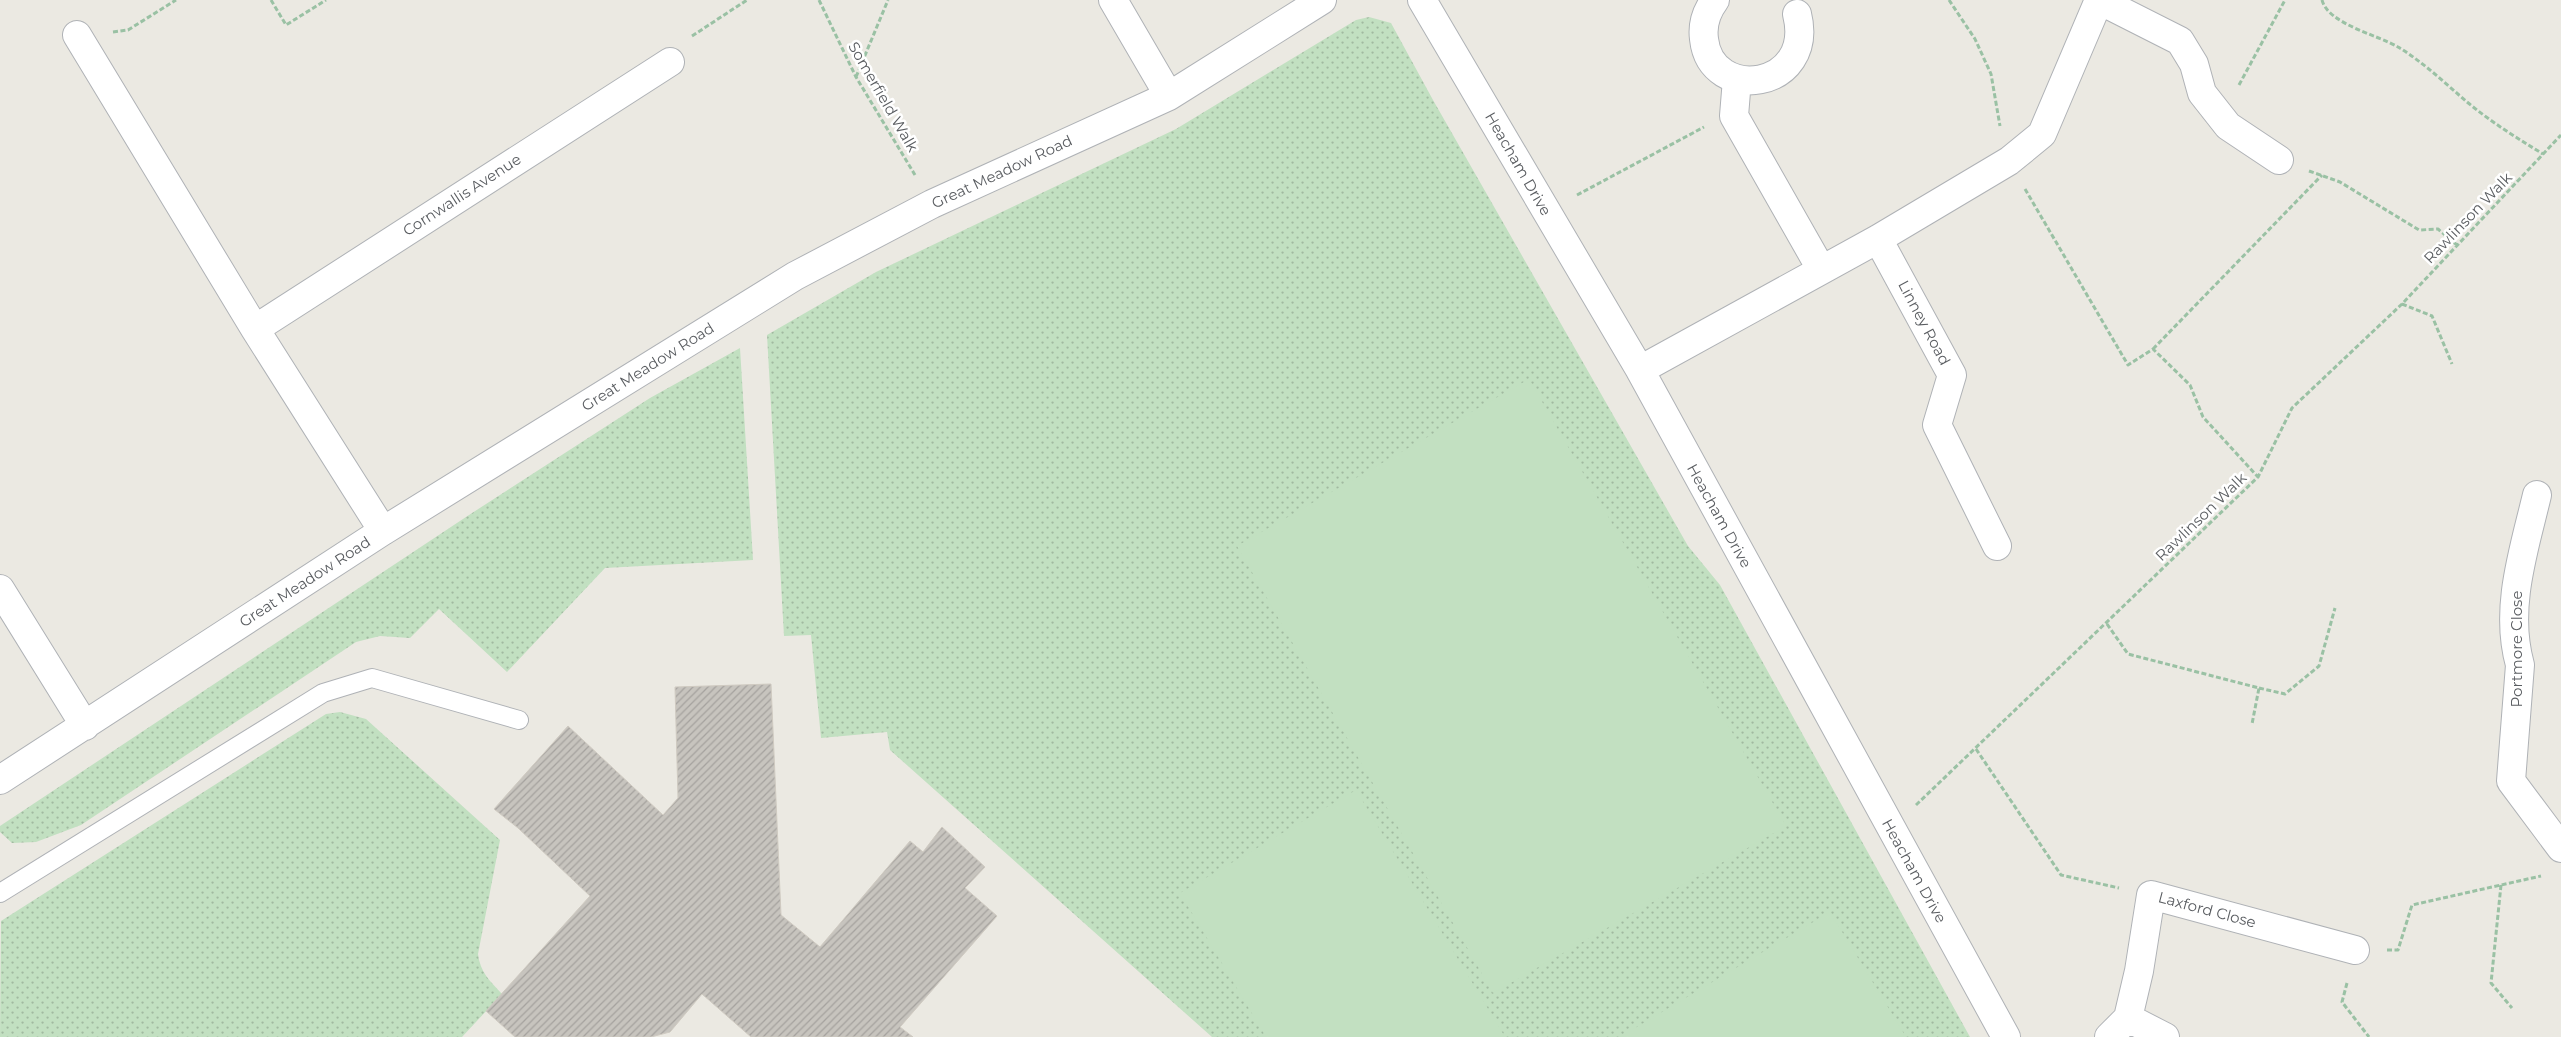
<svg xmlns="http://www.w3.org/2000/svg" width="2561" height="1037" viewBox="0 0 2561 1037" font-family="Montserrat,sans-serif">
	<defs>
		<pattern id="grass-dots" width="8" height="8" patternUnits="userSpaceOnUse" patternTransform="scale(1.25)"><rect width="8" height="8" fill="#c2e0c1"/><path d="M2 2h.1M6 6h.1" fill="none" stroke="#a1b9a0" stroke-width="1.8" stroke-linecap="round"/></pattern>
		<pattern id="building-hatch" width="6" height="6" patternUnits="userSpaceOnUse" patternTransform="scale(1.25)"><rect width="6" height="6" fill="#c7c4be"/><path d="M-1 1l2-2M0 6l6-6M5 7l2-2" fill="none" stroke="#a5a29e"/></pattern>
	</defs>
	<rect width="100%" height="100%" fill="#ebe9e2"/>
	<path fill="url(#grass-dots)" d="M1369,17L1391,23L1433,100L1688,546L1720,585L1970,1037H1212L890,750L887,732L821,738L811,635L784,636L767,335L876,272L1176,129L1356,20Z
		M740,348L753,560L605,568L507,672L439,609L410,638L380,636L356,642L81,825L36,842L12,843L0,832V826L469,515L650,398Z
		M340,712L366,719L500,840L478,954C480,972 490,981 502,994L462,1037H0L1,921L326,714Z"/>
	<path fill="#c2e0c1" d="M1529,379L1786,826L1493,993L1237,546Z
		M1356,790L1505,1037H1266L1180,893Z
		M1830,912L1906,1037H1620Z"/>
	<path fill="url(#building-hatch)" stroke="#cfcac1" d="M771,684L781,915L820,947L910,841L923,852L942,827L985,867L965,888L997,916L900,1027L913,1037H751L702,994L670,1032L651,1037H515L486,1011L590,896L518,828L494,809L568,726L663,815L678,798L675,687Z"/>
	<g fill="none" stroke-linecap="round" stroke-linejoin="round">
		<defs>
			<path id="lane" d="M0,893L323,693L372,678L519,720"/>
			<path id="street" d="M1113,0L1169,96
				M1422,0L1640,370L2006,1037
				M1715,0C1706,12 1702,24 1704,39C1711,104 1816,90 1797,14
				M2099,0L2180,41L2194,64L2202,93L2228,126L2279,160
				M77,35L255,329L383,531
				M1737,79L1734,116L1821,269
				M1878,239L1952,375L1937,425L1997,546
				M255,329L670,62
				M1640,370L1878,239L2009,161L2042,134L2099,0
				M2537,495C2524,550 2504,608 2520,665L2511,781L2561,848
				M0,589L85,726
				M0,780L383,531L795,276L932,204L1169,96L1322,0
				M2128,1018L2165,1037
				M2109,1037L2128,1018L2139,971L2151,895L2355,950"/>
		</defs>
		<use href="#lane" stroke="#afb2b6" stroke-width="20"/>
		<use href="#street" stroke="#afb2b6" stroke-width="30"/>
		<path stroke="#9ac1a4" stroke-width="3" stroke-dasharray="5 2.5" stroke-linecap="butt" d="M271,0L286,25L326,0
			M819,0L856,77L915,175
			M1949,0L1975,39L1991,74L2000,126
			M2322,0C2328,24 2378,35 2398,47C2423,62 2445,83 2467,102C2491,122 2517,138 2543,154
			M113,32L128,30L176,0
			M692,36L747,0
			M856,77L888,0
			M2239,85L2285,0
			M2309,171L2340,182L2419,230L2438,229L2457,245
			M2025,189L2128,365L2153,349L2190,385L2203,417L2258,477
			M1577,195L1704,127
			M2402,304L2432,316L2452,364
			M2153,349L2322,175
			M2107,624L2128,654L2259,688L2252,724
			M2259,688L2285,694L2319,666L2335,608
			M1976,749L2061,875L2119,888
			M1916,805L2258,477L2292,408L2402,304L2561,135
			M2501,885L2491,983L2512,1008
			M2387,950H2398L2412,905L2541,876
			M2347,983L2342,1002L2369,1037"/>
		<use href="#lane" stroke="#fff" stroke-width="18"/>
		<use href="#street" stroke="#fff" stroke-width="28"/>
	</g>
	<g text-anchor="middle" stroke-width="5" stroke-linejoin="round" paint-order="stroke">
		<g font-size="15" fill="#5a5d61" stroke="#fff">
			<text transform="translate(883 97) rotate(60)" y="5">Somerfield Walk</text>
			<text transform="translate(1518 164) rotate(60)" y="5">Heacham Drive</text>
			<text transform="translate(1002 172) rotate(-25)" y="5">Great Meadow Road</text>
			<text transform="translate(462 195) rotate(-33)" y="5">Cornwallis Avenue</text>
			<text transform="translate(2468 218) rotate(-46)" y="5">Rawlinson Walk</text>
			<text transform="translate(1924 323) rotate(62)" y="5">Linney Road</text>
			<text transform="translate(648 367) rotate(-32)" y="5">Great Meadow Road</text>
			<text transform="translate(1719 516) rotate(61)" y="5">Heacham Drive</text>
			<text transform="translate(2201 517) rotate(-44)" y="5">Rawlinson Walk</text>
			<text transform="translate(305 582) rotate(-33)" y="5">Great Meadow Road</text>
			<text transform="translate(2517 649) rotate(-90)" y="5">Portmore Close</text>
			<text transform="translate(1914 871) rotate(61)" y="5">Heacham Drive</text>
			<text transform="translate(2207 910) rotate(15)" y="5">Laxford Close</text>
		</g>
	</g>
</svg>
